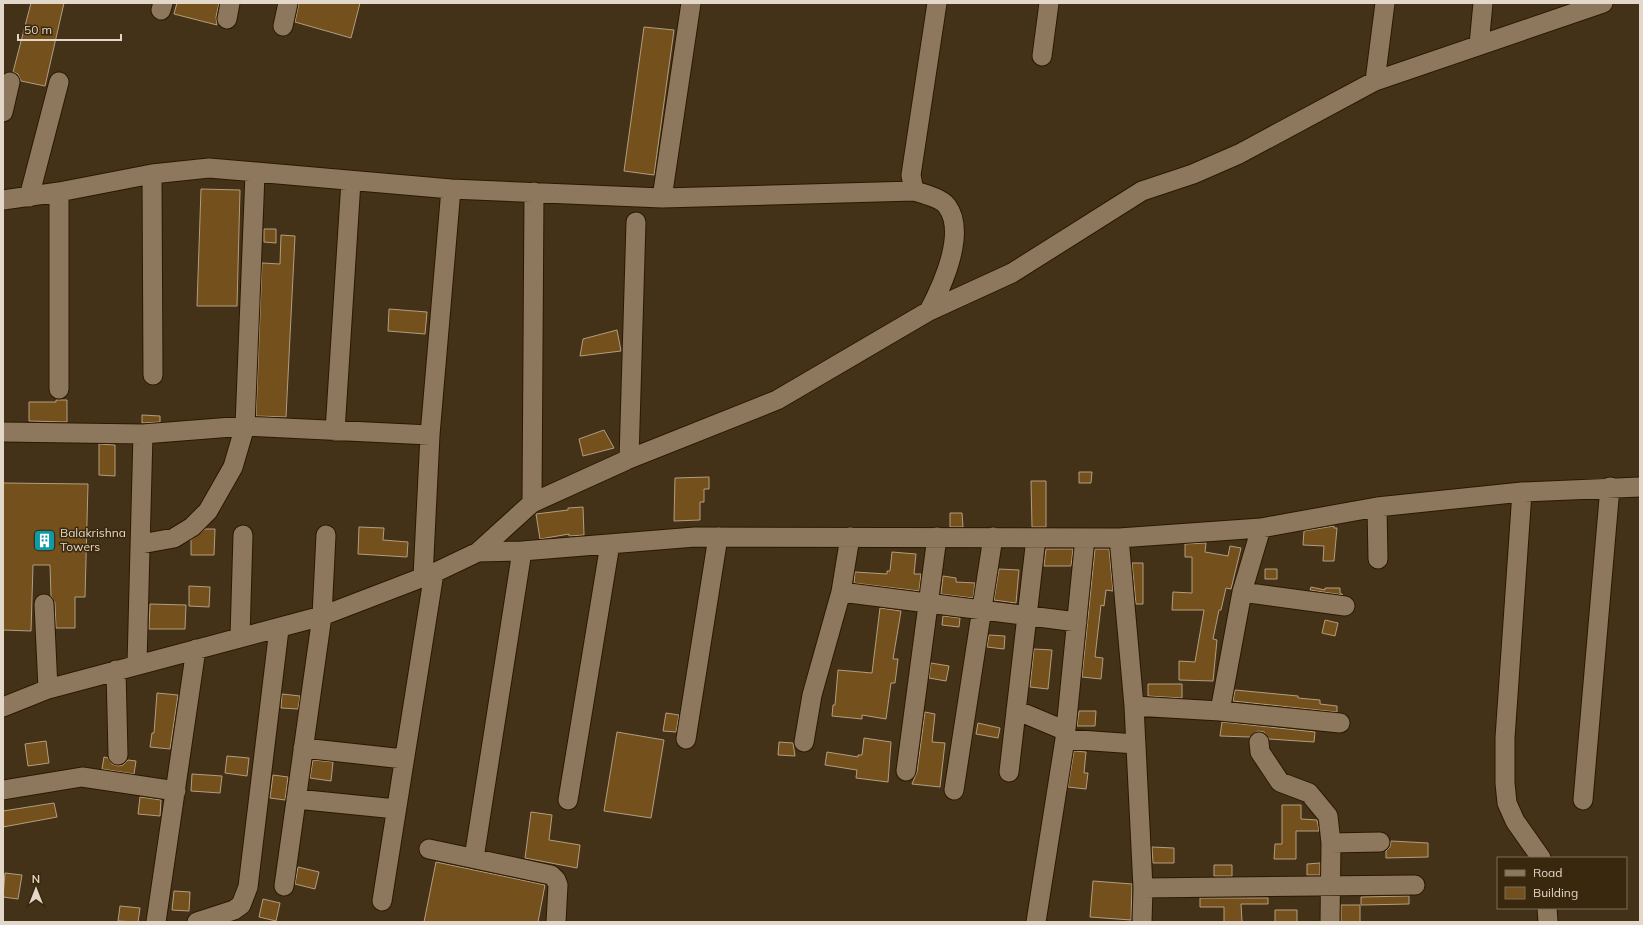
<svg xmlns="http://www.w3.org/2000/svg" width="1643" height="925" viewBox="0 0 1643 925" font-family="Mulish,sans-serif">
	<rect width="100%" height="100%" fill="#443218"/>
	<path fill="#74511c" stroke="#b39d81" d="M31,3H64L45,86L21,81L18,74L13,72Z
		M177,3H219L216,17L217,25L174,14Z
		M299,3H360L351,38L295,22Z
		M644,27L674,30L654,175L624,171Z
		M201,189L240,190L237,306H197Z
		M264,229H276V243L264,242Z
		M281,235L295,236L286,417L256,416L262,263L280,264Z
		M389,309L427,312L425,334L388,331Z
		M617,330L621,351L580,356L583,339Z
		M56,400H67V422L29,421V402H56Z
		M142,415L160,416V422L142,423Z
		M604,430L614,448L583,456L579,439Z
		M99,444L115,445V476L99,475Z
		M1079,472H1092L1091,483H1079Z
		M709,477V489H704V502H700V520L674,521L675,478Z
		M1031,481H1046V527H1032Z
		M3,483L88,484L85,597H75V628H56L55,603L51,596L50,565H33L31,631L3,630Z
		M583,507L584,535L569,536V534L540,539L536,514L568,510V508Z
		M950,513H962L963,527H950Z
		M1334,526V528H1337L1334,561H1323L1324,546L1303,545L1304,531Z
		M359,527L384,528L383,540L408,542L407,557L358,554Z
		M205,529H215L214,555H191V540Z
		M1206,543L1205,552L1228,556L1230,546L1241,548L1231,589L1226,588L1221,610H1219L1213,639L1217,640L1213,681L1179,680V661L1195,662L1204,610H1172L1173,592L1192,593V557H1185V544Z
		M1046,549H1073L1071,566H1044Z
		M1095,549H1109L1113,591L1106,590L1104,606L1101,605L1095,657L1103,658L1101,679L1082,677Z
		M892,552L916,554L914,574H921L919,591L854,583L855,572L887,574V571H890Z
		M1132,563H1143V604H1136Z
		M999,569L1019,570L1016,603L994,600Z
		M1265,569H1277V579H1265Z
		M943,576L956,578V582L975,583L973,598L941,594Z
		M189,586L210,587L209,607L189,606Z
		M1311,587L1325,590V588H1340V593L1343,595L1310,590Z
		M150,604L186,605L185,629H149Z
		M880,608L901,611L893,659H898L895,683H891L886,719L862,715V719L832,716L833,705H835L838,670L872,673Z
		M943,616L960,618L959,627L942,625Z
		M1325,620L1338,623L1335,636L1322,633Z
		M989,635L1005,636L1004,649L987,647Z
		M1034,649L1052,650L1048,689L1030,687Z
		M931,663L949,666L946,681L929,678Z
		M1148,684H1182V698L1148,696Z
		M1235,690L1298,696V698L1320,700V704L1337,706V712L1233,701Z
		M157,693L178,695L170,749L150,747L152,733H154Z
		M282,694L300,696L298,709L281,708Z
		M1079,711H1096L1095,726H1077Z
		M925,712L935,714L932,742L945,743L940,787L912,784L917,772Z
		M666,713L679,715L676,732L663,731Z
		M1222,722L1315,732L1314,742L1269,739L1264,732L1258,731L1250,737L1220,736Z
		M978,723L1000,728L998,738L976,734Z
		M617,732L664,740L651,818L604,811Z
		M864,738L891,742L888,782L856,778L857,770L825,765L827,752L858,757V755H862Z
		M46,741L49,763L28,766L25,744Z
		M779,742L793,743L795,756L778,755Z
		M1074,751L1086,752L1084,773H1088L1086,789L1068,787Z
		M227,756L249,758L247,776L225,773Z
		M104,757L108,758L112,764L118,766L123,765L128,760L136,761L134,774L102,769Z
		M313,760L333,762L331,781L310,778Z
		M192,774L222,776L220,793L191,791Z
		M273,775L288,777L285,800L270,798Z
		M140,797L161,800L160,816L138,814Z
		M54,803L57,817L3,827V811Z
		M1282,805H1301V819L1317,820L1319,831H1296V859H1274L1275,844H1282Z
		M531,812L552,815L549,840L580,845L577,868L525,858Z
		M1391,841L1428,843V857L1386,858V851L1390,847Z
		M1152,847L1174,848V863H1153Z
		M436,862L545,885L538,922H424Z
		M1320,863V875H1307V864Z
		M1214,865H1232V876H1214Z
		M298,867L319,872L315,889L295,884Z
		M5,873L22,875L18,899L3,897Z
		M1093,881L1132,884L1131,920L1090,917Z
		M174,891L190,892L189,911L172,910Z
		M1409,896V904L1361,905V897Z
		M1200,898H1268V904H1241L1242,922H1224V907H1200Z
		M263,899L280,903L276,921L259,917Z
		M1341,905H1360V922H1341Z
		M120,906L140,908L138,922L118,921Z
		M1275,910H1297V922H1275Z"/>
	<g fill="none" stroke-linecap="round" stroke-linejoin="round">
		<defs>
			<path id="minor" d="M161,10L163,3
				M227,19L230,3
				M283,26L288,3
				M1479,45L1483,3
				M1042,56L1049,3
				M1375,81L1385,3
				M3,112L10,82
				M152,174L153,375
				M914,191L911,175L937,3
				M59,192V389
				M29,197L59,82
				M662,198L691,3
				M3,200L59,192L152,174L209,168L451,189L662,198L914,191C924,194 941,198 947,206C967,233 942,286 929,311
				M335,431L351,181
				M3,432L143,434L245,426L430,435
				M629,459L636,222
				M1522,492L1505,738V783L1507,803L1515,821L1541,858
				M532,503L534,192
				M1377,507L1378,559
				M1119,538L1134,706L1143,888L1142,922
				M141,544L174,538L192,527L208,511L233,467L245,426L255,174
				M478,552L532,503L629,459L777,400L929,311L1012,273L1142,191L1193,174L1239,154L1375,81L1603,3
				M423,577L430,435L451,189
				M841,592L1077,622
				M1242,592L1345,606
				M44,604L48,689
				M240,637L243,535
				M137,664L143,434
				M116,670L118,755
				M1134,706L1220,711L1340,723
				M3,707L48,689L322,616L434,573L478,552L522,551L695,537L1119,538L1261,528L1377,507L1522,492L1640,487
				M1016,710L1066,731
				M1220,711L1242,592L1261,528
				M686,739L718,537
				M1065,739L1136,744
				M804,742L812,695L841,592L850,537
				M1259,742L1260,752L1280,782L1309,793L1328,816L1331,843
				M303,748L404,759
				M906,771L937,537
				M1009,772L1036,538
				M3,790L82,777L176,791
				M954,790L993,537
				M296,799L396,809
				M568,800L610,544
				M1583,800L1610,487
				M429,849L551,875L556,880L558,885L556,922
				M474,858L522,551
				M284,886L322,616L326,535
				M1143,888L1415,885
				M382,901L434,573
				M1547,908L1548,922
				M156,922L196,649
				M197,922L234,910L241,905L248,887L279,629
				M1036,922L1065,739L1085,538
				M1330,922L1331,843L1380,842"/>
		</defs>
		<use href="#minor" stroke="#2a1901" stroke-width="21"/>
		<use href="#minor" stroke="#8d785d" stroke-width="19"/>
	</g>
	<defs>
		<symbol id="building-square" viewBox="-11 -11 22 22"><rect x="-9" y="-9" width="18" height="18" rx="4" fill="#0f9aa8" stroke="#39270e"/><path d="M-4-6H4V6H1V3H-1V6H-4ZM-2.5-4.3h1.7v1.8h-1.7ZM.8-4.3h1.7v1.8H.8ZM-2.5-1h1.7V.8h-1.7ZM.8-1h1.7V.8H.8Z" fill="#fff"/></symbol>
	</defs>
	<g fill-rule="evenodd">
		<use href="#building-square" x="32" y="528" width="25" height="25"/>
	</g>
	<g text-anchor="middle" stroke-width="3" stroke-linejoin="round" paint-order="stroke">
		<g font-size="12" fill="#e2d7c8" stroke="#39270e" text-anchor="start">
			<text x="60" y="537">Balakrishna<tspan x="60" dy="14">Towers</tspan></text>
		</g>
	</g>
	<rect width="1643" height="925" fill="none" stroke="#e2d7c8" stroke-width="8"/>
	<rect x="1497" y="857" width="130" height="52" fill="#39270e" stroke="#7d6d58"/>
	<rect x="1505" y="870" width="20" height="6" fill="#8d785d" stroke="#7d6d58"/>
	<text x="1533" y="877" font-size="12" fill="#e2d7c8">Road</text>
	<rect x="1505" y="887" width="20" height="12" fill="#74511c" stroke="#7d6d58"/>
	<text x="1533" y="897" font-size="12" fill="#e2d7c8">Building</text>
	<g transform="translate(36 889)" stroke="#39270e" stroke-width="3" paint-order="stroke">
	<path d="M0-3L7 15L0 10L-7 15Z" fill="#e2d7c8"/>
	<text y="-6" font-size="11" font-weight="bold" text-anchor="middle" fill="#e2d7c8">N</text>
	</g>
	<path d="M18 34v6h103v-6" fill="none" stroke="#e2d7c8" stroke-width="2"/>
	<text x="24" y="34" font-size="12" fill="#e2d7c8" stroke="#39270e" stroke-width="3" paint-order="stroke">50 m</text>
</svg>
